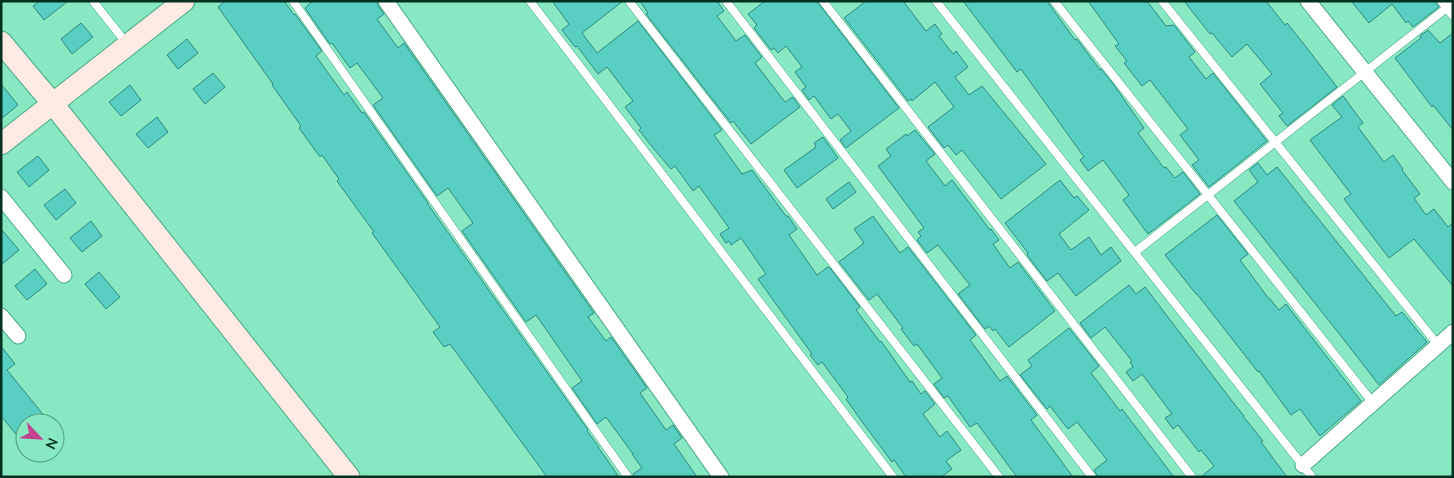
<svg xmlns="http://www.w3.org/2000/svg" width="1454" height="478" viewBox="0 0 1454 478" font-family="'Nunito Sans',sans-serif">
	<rect width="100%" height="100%" fill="#87e8c1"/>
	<path fill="#59cfc3" stroke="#2e8a81" d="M39,1H68L44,20L33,6Z
		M225,1H284L294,15L295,14L322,51L316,56L344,95L347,92L362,113L364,112L428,203H427L588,430L587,431L599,447H598L619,477H547L450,344L444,347L433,332L440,327L372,233L374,232L337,181L339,179L322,155L320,157L299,128L301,126L272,85L273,84L218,7Z
		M313,1H377L378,6L384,14L377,19L398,48L404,43L594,313L588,317L606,341L611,337L647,388L640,393L666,430L673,425L682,438L674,444L697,477H634L633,474L642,468L632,454H633L606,417L597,424L572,388L582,381L536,315L526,322L462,231L473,223L448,188L437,196L373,105L383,98L357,63L350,68L332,43L330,44L305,8Z
		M552,1H623L582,33L597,53L638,21L722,130L714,135L742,174L752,170L786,216H788L797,229L789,235L817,275L828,267L830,268L860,307L856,310L880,342L881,341L910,382L912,381L921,394L925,391L935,404L923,414L940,437L947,431L961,450L946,461L952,469L941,477H906L894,460L892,462L863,423L846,399L848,397L822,362L818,365L810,355L812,354L758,279L766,274L741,238L731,245L729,241L726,243L720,234L729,228L699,186L693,191L675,166L671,169L654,149L639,130L641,128L625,107L633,101L607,67L598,74L577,46L575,47L562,30L569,24Z
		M640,1H717L724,11L717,16L736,41L745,35L762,57L755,63L785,102L793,97L800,107L751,144L733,121L731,123L646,14L648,13Z
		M765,1H817L819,4L899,108L846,148L840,140L851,131L838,114L831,119L814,96L809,100L802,90L806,87L795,72L802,67L786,46L778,53L774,48L771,50L754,28L757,25L748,14Z
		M866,1H903L926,31L935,24L942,34L939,36L953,54L956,51L968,67L955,77L969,95L982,86L1046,164L1001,199L962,150L956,155L948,145L944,148L928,127L954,107L935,82L912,101L911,99L908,101L844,18Z
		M963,1H1047L1075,40L1077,39L1100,70L1101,69L1111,81L1144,128L1138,133L1164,168L1166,167L1175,178L1183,172L1200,194L1148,234L1123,200L1129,195L1103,160L1088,171L1080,160L1084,157L1021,69L1017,72Z
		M1088,1H1147L1166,26L1174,25L1195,52L1189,57L1206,79L1213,73L1267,141L1209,187L1192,165L1199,160L1180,135L1188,129L1150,80L1142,86L1124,63L1127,61L1115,46L1119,44Z
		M1184,1H1266L1285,25L1287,23L1303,43L1337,87L1287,126L1279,116L1283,113L1260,84L1272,74L1247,44L1232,57L1212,33L1210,34Z
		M1351,1H1435L1439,7L1413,27L1408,21L1406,23L1392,4L1369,23Z
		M81,23L93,37L72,54L61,39Z
		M1428,30L1440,43L1453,33V130L1433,105L1432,107L1395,58L1421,38L1420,36Z
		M187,39L198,53L178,69L167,55Z
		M213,73L225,87L205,104L193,89Z
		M1,84L18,105L1,119Z
		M130,85L141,100L121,116L109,102Z
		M1343,96L1363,123L1358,127L1384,162L1393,155L1403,169L1402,170L1420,194L1414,198L1426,215L1434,209L1448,227L1453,223V286L1414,239L1389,258L1344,199L1351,194L1310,140L1342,117L1332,105Z
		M157,117L168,132L148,148L136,134Z
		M915,130L935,154L926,161L945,186L952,180L990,230L991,229L999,240L993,244L1010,268L1018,262L1055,311L1009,347L995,329L993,331L989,326L985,329L958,294L970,285L938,245L927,253L917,240L921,236L918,232L924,228L878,166L891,156L886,149L906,134L907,136Z
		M823,137L838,158L797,188L784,170L816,147L814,143Z
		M38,156L49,170L29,187L17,172Z
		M1258,163L1267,175L1277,167L1396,316L1402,312L1427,342L1379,385L1341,336L1234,201L1258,182L1249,170Z
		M1060,180L1074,198L1077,196L1089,210L1059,234L1071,250L1089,237L1101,255L1111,247L1121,261L1076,296L1058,273L1047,281L1027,255L1028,253L1005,223Z
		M849,182L856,192L833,209L826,199Z
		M65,189L76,203L56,220L44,205Z
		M1217,215L1248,254L1240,260L1269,299H1270L1279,310L1286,304L1361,401L1320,436L1300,409L1291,415L1259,371L1258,372L1197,294H1196L1165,255Z
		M873,216L900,253L908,247L976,335L970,340L1000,381L1007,376L1037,415L1031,420L1073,477H1017L977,423L970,427L948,396L944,398L934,384L942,378L917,344L914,346L901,329L903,328L877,294L869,300L839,262L864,243L854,229Z
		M91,221L102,236L82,252L70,238Z
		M1,229L19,250L1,265Z
		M35,269L47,284L27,300L15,286Z
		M99,272L120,297L106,309L85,284Z
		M1129,285L1136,294L1145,287L1232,401L1244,416H1243L1263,441L1261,442L1287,477H1201L1214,466L1201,450L1199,452L1178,425L1173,429L1165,418L1172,414L1142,374L1133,381L1126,372L1133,367L1130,362L1132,361L1105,327L1091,338L1080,323Z
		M1069,328L1099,366L1091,373L1120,411L1122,409L1174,477H1098L1094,470L1107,460L1077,422L1068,429L1050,406L1047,409L1020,375L1032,366L1028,360Z
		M1,346L15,364L7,370L50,423H25V445L1,416Z"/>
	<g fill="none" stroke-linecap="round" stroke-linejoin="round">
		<defs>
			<path id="lane" d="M93,1L127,44
				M293,1L628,477
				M530,1L893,477
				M629,1L999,477
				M726,1L1092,477
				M823,1L1192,477
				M936,1L1312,477
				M1054,1L1373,403
				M1162,1L1438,345
				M1441,1L1453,16
				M1135,252L1453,3"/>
			<path id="street" d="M386,1L721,477
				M1308,1L1453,182
				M1,197L64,275
				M1,316L18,336
				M1303,465L1453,332"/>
			<path id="secondary" d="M1,42L53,104L349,477
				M1,144L184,1"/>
		</defs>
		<use href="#lane" stroke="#48aa86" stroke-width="9"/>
		<use href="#street" stroke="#48aa86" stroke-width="17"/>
		<use href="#secondary" stroke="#48aa86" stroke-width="23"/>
		<use href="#lane" stroke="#fff" stroke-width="8"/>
		<use href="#street" stroke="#fff" stroke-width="15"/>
		<use href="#secondary" stroke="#fdeae2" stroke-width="21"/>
	</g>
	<rect width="1454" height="478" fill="none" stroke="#043021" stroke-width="5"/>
	<g transform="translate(40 438) rotate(115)"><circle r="24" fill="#87e8c1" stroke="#539e81"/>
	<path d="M0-4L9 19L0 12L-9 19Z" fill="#c04290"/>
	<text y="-8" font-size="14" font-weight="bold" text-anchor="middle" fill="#043021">N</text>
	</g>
</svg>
